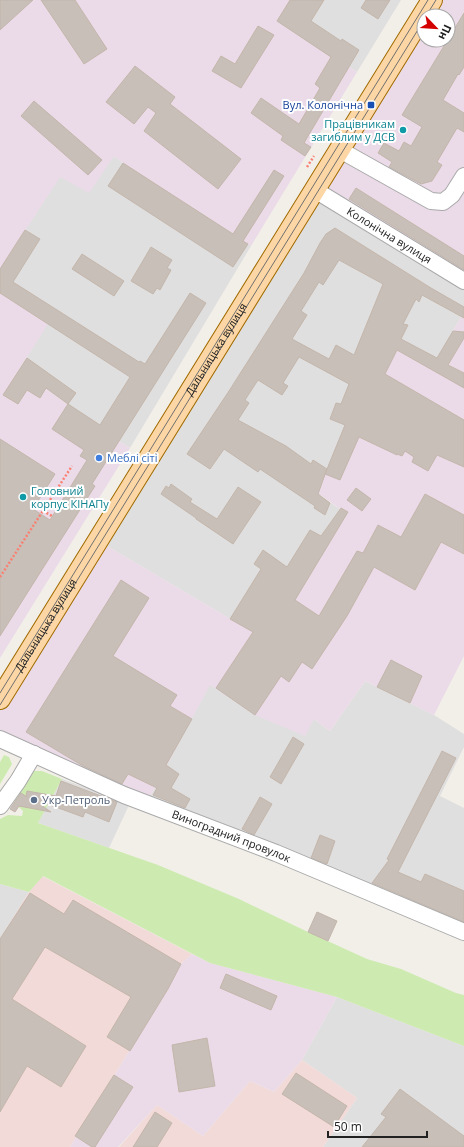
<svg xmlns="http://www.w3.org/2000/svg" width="464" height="1147" viewBox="0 0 464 1147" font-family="'Open Sans',sans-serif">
	<rect width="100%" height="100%" fill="#f2efe9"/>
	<path fill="#e0dfdf" d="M290,0H401L357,72L277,21Z
		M114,156L123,163L251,246L130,448L98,428L55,395L18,371L47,324L0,293V269L60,176Z
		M319,193L464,285V312L437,358L401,339L321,496L347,514L298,594L244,627L102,543Z
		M365,681L434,715L464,734V747L440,796L464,808V933L147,802L210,684L314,719L330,731Z
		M62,779L130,803L109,848L38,823Z
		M0,884L29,892L0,939Z
		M337,997L464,1046V1147H323L357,1098L302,1060Z"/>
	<path fill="#f2dad9" d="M42,876L192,954L181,964L170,985L70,1147H0V939L29,892Z
		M302,1060L357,1098L323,1147H119L157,1105L203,1136L250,1081L274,1092Z"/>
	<path fill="#ebdbe8" d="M0,0H290L277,21L357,72L251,246L123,163L114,156L89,193L60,177L0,269Z
		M439,0H464V279L319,192L424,24V40H448V16H429Z
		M0,293L48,324L18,371L55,395L98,428L130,448L0,658Z
		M464,312V656L434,715L365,681L330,731L314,719L305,736L255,715L210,685L147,802L0,737V707L102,543L244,627L298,594L347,514L318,493L345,425L401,339L437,358Z
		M192,954L210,963L337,997L302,1060L274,1092L250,1081L203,1136L157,1105L118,1147H70L170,985L181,964Z"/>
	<path fill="#cdebb0" d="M4,755L9,757L12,764L0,784V762Z
		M34,771H42L62,779L38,823L158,865L239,899L308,932L367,959L401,969L456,993L464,995V1046L337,997L210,963L43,876L29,892L0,884V819L8,815L22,816L23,811L14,803L27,778Z"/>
	<path fill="#c7bfb8" stroke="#c4b6ab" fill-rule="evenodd" d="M0,0H33L0,30Z
		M41,0H75L107,49L84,64Z
		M290,0H324L311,21L341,41L342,39L359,50L304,143L311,147L305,156L281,140L283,136L251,113L261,98L299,124L320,88L315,84L331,57L277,21Z
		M366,0H390L378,19L361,8Z
		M464,13V67L459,75L458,74L443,100L464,113V132L457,128L437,162L442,165L432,181L421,184L389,167L392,162L378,153L384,143L399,151L404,142L411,146L422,127L402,115Z
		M258,26L274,35L241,88L212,71L221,56L235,64Z
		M135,66L175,97L170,104L241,159L218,189L144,131L156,113L148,107L134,124L106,102Z
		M34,101L102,160L88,175L21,116Z
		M123,163L233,234L274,170L284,176L243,241L248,244L233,267L108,186Z
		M356,188L464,256V270L349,199Z
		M335,228L431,288L464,307V318L422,295L419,302L416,299L403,324L408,325L401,339L437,358L453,331L464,332V338L448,365L464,373V388L397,350L385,374L464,420V467L437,455L428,471L412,462L414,457L405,451L402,456L397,454V455L359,437L340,480L325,474L345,425L330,419L336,403L341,404L349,384L299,357L283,383L288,386L282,395L258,380L245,400L249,403L238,420L286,446L311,464L313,460L327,469L318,494L330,503L325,515L314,508L315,506L260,469L258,472L224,449L210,469L187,454L229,391L304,273L320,243L326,234ZM339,260L383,284L354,355L336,345L329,359L292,339L307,315L301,311L319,282L323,285Z
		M25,230L40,239L13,282L139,362L140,361L145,364L190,293L206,303L92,484L95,486L0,636V439L55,474L33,509L50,520L87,460L80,456L84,450L52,429L68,404L100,425L130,377L0,293V269Z
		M151,247L172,260L167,268L171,270L160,290L157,288L153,294L131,281Z
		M82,254L124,281L114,296L72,269Z
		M27,358L76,393L68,404L46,388L40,398L27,390L18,404L3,395Z
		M171,484L192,499L190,502L217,519L238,487L261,502L233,544L196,519V518L161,494L166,486L169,488Z
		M356,488L371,499L362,511L347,500Z
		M425,494L464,515V554L441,542L415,590L374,567L347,616L312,669L302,662L289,682L281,676L255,715L216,688L253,632L230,619L261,569L254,564L263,550L287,567L310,530L321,536L341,508L348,512L295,600L319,616L357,551L363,553L378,525L401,537Z
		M121,580L149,598L113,656L177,695L170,706L192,719L166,765L179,774L171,788L190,799L185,808L153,795L157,788L128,774L122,784L83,766L26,732Z
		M391,660L422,676L410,703L377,687Z
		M293,737L304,744L281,784L270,777Z
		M442,751L456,758L398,872L421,882L425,874L464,891V922L372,883L389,860L387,859Z
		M61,781L117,802L109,822L85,812L83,817L42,802L41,805L51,812L19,806L15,812L10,809L21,793L27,797L26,796L27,791L56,796Z
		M260,797L272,804L254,835L242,829Z
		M320,835L335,841L327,864L311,858Z
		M30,893L64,914L73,900L181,964L168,989L130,1051L107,1037L131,997L45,947L12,999L86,1046L61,1087L27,1066L0,1112V939Z
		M317,912L337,921L328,941L308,932Z
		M226,974L277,996L271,1010L220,988Z
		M207,1038L215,1086L179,1092L172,1045Z
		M296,1073L347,1106L334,1127L282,1094Z
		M114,1075L133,1087L95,1147H92L75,1136Z
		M400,1089L464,1136V1147H362L386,1117L381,1114Z
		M155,1112L172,1123L157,1147H133Z"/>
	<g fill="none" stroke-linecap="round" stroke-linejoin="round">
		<defs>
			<g id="minor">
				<path d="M340,150L431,201L443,202L452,195L464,176"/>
				<path id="s1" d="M315,190L464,281"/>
				<path id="s2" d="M0,739L124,795L276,853L464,932"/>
				<path d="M0,806L18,781L34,754"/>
			</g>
			<g id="major">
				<path id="s3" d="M0,699L432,0"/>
			</g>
		</defs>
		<use href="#minor" stroke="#a9a9a9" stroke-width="18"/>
		<use href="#major" stroke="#a06b00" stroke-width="22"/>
		<path stroke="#fa8072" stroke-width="2.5" stroke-dasharray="2 2" stroke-linecap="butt" d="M307,167L314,156
			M43,511L52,516
			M0,577L72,466"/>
		<use href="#minor" stroke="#fff" stroke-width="16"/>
		<use href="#major" stroke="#fcd6a4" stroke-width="20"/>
		<path stroke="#707070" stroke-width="1" d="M426,16L436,0
			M0,693L428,0
			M0,705L424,20"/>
	</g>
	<rect fill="#1a4fb4" stroke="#fff" stroke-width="1.5" x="367" y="101" width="8" height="8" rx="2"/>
	<g fill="#0f9aa8" stroke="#fff" stroke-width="1.5">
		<circle cx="403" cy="130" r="4"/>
		<circle cx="23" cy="497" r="4"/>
	</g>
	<circle fill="#3f7fe0" stroke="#fff" stroke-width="1.5" cx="99" cy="458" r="4"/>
	<circle fill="#5c6f8a" stroke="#fff" stroke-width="1.5" cx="34" cy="800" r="4"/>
	<g text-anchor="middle" stroke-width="4" stroke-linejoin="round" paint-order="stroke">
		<g font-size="11" fill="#164399" stroke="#fff" text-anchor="end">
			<text x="363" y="109">Вул. Колонічна</text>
		</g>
		<g font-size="11" fill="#0d838f" stroke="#fff" text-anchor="end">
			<text x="395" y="128">Працівникам<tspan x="395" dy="13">загиблим у ДСВ</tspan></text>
			<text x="31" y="495" text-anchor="start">Головний<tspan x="31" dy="13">корпус КІНАПу</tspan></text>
		</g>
		<g font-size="11" fill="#222" stroke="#fff">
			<text dy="4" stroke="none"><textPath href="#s1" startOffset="87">Колонічна вулиця</textPath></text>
			<text dy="4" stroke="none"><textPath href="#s3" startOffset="411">Дальницька вулиця</textPath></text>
			<text dy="4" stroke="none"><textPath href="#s3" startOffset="87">Дальницька вулиця</textPath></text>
			<text dy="4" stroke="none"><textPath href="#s2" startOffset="251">Виноградний провулок</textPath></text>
		</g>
		<g font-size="11" fill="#366cbe" stroke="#fff" text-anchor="start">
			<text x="107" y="462">Меблі сіті</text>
		</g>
		<g font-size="11" fill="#4e5e75" stroke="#fff" text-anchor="start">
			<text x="42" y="804">Укр-Петроль</text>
		</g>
	</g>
	<g transform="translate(436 28) rotate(115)"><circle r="19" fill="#ffffff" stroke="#a7a7a7"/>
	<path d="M0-3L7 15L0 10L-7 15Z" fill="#d40000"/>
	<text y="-6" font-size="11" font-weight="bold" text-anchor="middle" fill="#222222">Пн</text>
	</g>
	<path d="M328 1131v6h99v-6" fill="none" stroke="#222222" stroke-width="2"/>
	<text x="334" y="1131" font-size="12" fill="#222222" stroke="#ffffff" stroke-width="3" paint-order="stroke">50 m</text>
</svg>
